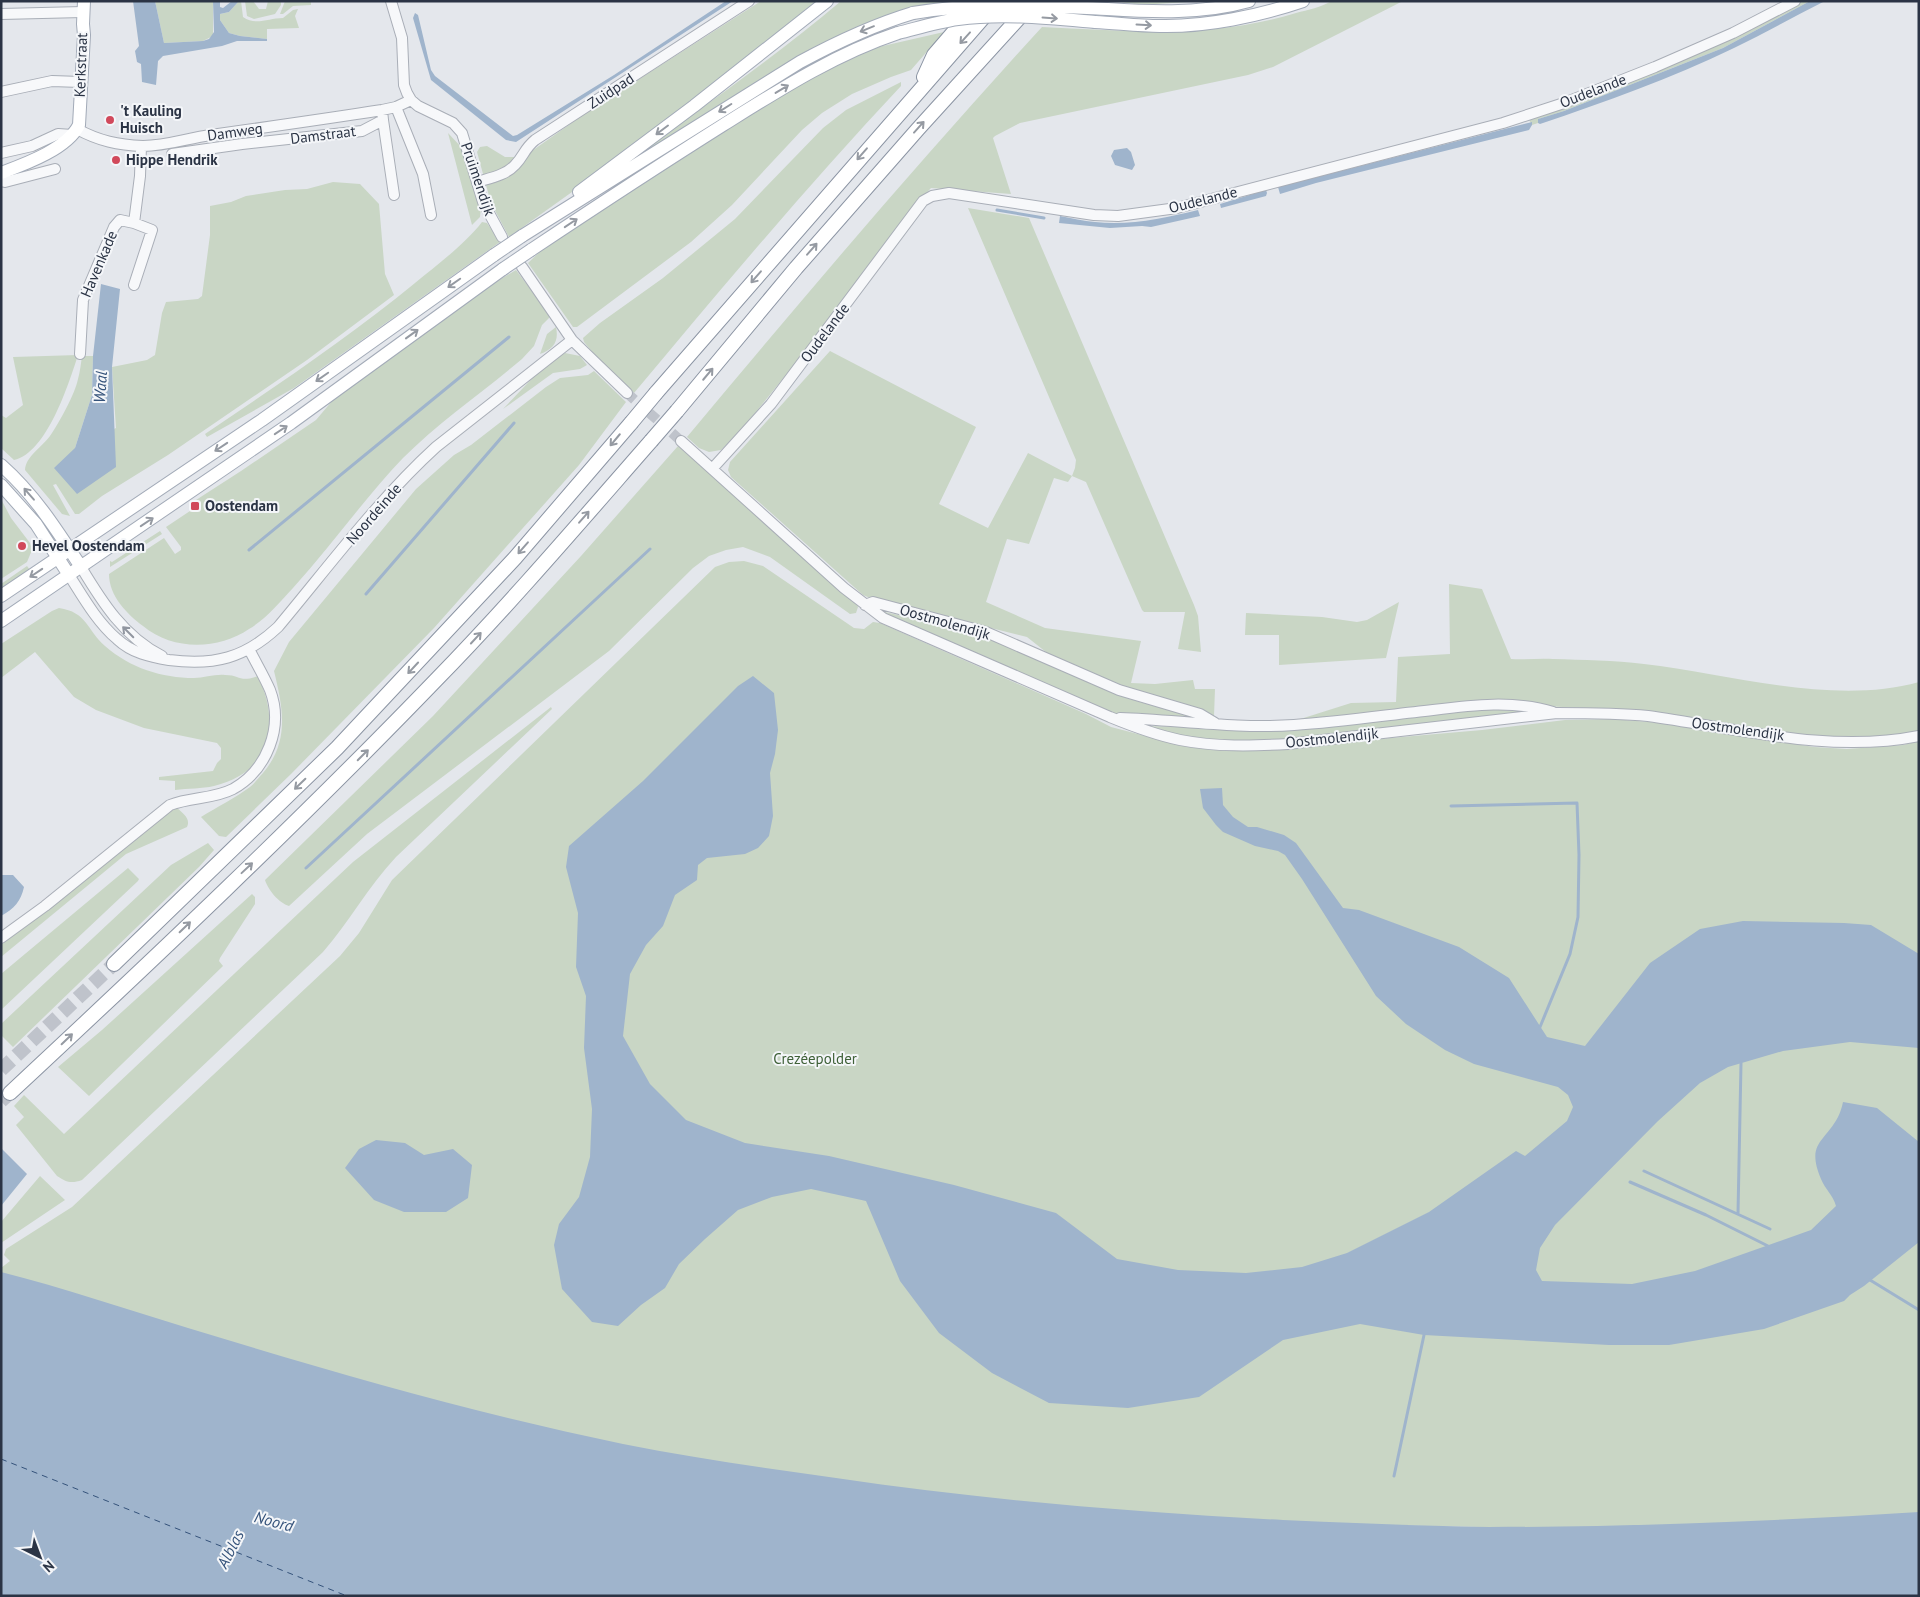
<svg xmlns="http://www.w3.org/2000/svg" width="1920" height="1597" viewBox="0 0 1920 1597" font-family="'PT Sans',sans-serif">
	<rect width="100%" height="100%" fill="#e4e7ec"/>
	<path fill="#c9d6c5" d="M155,1H213V36L203,41L164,43Z
		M239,1H241L243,17C256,26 268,18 283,18L293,10L298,9L295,16L299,28L267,29V39L240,36L229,33L220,20V14L229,12Z
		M245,1H253L259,9H266L268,1H281V5L275,14L254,19L247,16Z
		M285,1H311V5L293,6L283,14H280Z
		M761,1H820L607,167L509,237L491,203L477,152L480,147L487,146L505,157H515L529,153L580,117Z
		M841,1H958L933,4L903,11L613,173C689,116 768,63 841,1Z
		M1115,1H1203L1141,5Z
		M1332,1H1403L1273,67L1248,75L1020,123L995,136L993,138L1011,194L931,188L910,211L814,340L739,433L721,450L709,452L699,448L687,437C803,298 920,160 1042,27C1128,31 1213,39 1296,13C1308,10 1321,7 1332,1Z
		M1803,1H1810L1723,48L1564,111L1538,119V123L1532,125L1528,118L1718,42Z
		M944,32L911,70L891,77L852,94L822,113L802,130L732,205L691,242L577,327H573L528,263L553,239L730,124L834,64L874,48Z
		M901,82V86C808,185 721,289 634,393L599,360L584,342L583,338L600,323L663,278L735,219L823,128L846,110Z
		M448,133L464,150L481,207L480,217L472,225Z
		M333,182L360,184L379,204L385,274L394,295L307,360L168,455L102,496L79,514H75L56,484L53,485L70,516L62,514L25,470C26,456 42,447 50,436C59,423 75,394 78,379C80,372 81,363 82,356H93L92,395L75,448L116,428L112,367L147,360L155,355L162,313L166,302L198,299L202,296L210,235V206L231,202L246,196L285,190L307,189Z
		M968,208L1029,218L1194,605L1198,616L1201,652L1178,649L1185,612H1144L1142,610L1086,482L1072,476L1068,482L1054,478L1029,544L1007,539L986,602L1045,628L1141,641L1131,683L1155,684L1193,680L1195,689H1215L1214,716L1127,690L1051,656L1027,637L870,598L863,595L731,477L728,470L730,462L830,351L976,427L939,504L988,528L1028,453L1072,476L1075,468L1076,460Z
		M482,222L487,223L500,242L294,388L207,437L205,434C276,386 348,338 415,283C437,265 465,244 482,222Z
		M516,270L549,314V318L542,325L534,346L522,359C483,392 439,422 403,458C364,499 331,546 293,588C280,602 266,619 249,629C218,650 173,651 143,626C127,614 109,596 109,574L164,538L175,554L181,550V547L166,527L199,505L196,500L241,471L316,420L338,394L482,290Z
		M556,327C559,341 554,349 540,354L547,334Z
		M565,353L580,356L587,365L580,369L553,373L503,409L542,368Z
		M78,355C69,383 47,453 14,460L1,448V415L6,418L23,405L13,357Z
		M594,371L626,402L579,465L434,628L291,774L226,837L219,836L201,817C217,807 235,798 250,787C255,783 259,777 263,773C290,741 283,708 274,671L289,642L416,489L454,455L471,445L546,387L560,378L588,375Z
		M678,446L856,602L858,607L856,613L850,614L770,557L743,547L726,550L709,556L693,568L609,651L367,834L289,906C279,903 268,890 265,880L433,716L581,556Z
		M1,499L11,518L30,543L32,550L27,562L1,579Z
		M160,531L162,534L110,567V561L112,562Z
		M744,561L763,566L854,628L864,629L873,622L880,623L1086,714L1111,727L1180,745L1253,750L1482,730L1565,720L1613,719L1661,723L1814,747L1847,749L1903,745L1919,741V1515L1723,1531L1191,1522L815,1482L466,1416L1,1276V1268L10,1261L4,1255L6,1249L72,1207L340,956L359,933L392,880L715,567L729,562Z
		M27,566L30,570L1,590V584Z
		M1449,584L1482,589L1511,659C1525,660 1539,658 1553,659C1583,660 1614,660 1644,664C1730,674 1833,706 1919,682V732L1902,735L1846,739L1802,735L1696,718L1621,710L1469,702L1291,722L1351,703L1396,702L1398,657L1450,654Z
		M1399,602L1386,658L1279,665V635H1245L1246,613L1322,617L1357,622L1367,620Z
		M59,608C87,612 87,630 105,646C130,668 162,678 194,678C204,678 215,674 225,675C241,675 239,683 258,676C281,725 271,772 214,786C202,789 188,788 175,790V781L159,780V777L213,771L217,763L221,759V748L217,743L144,728L96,710L74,697L35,652L1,678V644L52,611Z
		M881,611L986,636L1130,699L1202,720L1114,715Z
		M551,707L552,709L396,857C368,887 349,922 323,952L82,1180C71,1184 66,1182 57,1176L16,1125L24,1117L14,1106L24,1095L64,1134L353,862Z
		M1489,709L1528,712L1290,740C1238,743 1189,740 1139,726L1205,727Z
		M177,808C183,813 191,819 187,827L126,854L1,957V945L69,893L165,813Z
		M208,843L214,850L199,867L13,1047L1,1035V1024L171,865Z
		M128,868L139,879L138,881L1,1010V974Z
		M252,894L255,897V904L220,958L219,961L223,966L89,1096L58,1067L102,1030Z
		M40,1176L65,1200L1,1243V1222Z"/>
	<path fill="#9fb4cc" d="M133,1H155L164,43L203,41L209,39L214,32L213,1H220V7L223,8L232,1H239L229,12L220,14V20L229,33L240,36L267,39V41H237L222,46L163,56L158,61L156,85L142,82L141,64L137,62L135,51L139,46Z
		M726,1H733L516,142L506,140L431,80L413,18L415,13L418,15L431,70L435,76L513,136L517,135L614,75Z
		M1810,1H1825C1795,16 1765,33 1734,48C1672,78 1605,102 1540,124L1538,123V119L1564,111L1723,48Z
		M1532,122V125L1529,130L1316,183L1280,194L1278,187Z
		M1127,148L1131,152L1135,165L1132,170L1115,165L1111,156L1114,150Z
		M1266,190L1267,193L1266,196L1221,208L1220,204Z
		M1198,210L1200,216L1151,227L1142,226L1110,228L1059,223L1060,216C1072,218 1083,221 1095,222C1129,226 1165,218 1198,210Z
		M101,284L120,289L112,367L116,467L77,494L54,468L75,448L92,395L93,356Z
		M753,676L774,693L778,730L775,754L770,773L773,816L769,836L758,848L745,854L707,858L698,865L697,880L675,895L663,926L646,945L630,974L623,1036L650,1084L686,1120L745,1143L829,1156L954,1185L1056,1213L1117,1259L1178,1270L1246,1273L1302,1267L1347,1253L1429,1212L1516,1151L1525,1156L1567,1121L1573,1107L1568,1095L1558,1087L1474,1064L1445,1050L1406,1024L1376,996L1302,879L1285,855L1278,851L1255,846L1223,832L1216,825L1203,808L1200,789L1222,788L1223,805L1233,817L1248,827H1257L1284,835L1296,843L1343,908L1359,910L1459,947L1509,978L1547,1037L1585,1046L1650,963L1700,929L1743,921L1844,923L1871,925L1919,954V1048L1850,1042L1783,1051L1728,1067L1700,1083L1658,1121L1555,1225L1540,1248L1536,1270L1542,1281L1632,1284L1695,1271L1811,1230L1836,1206C1833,1195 1825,1189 1821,1179C1806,1143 1824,1143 1838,1117C1840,1113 1842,1107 1843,1102L1877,1108L1919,1142V1242L1864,1286L1850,1295L1844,1301L1764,1329L1669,1345H1609L1424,1335L1360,1324L1283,1340L1199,1397L1128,1408L1049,1403L992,1373L939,1333L900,1281L866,1201L811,1189L772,1197L738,1210L705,1239L679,1264L665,1288L641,1305L618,1326L592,1322L562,1289L554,1245L559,1224L579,1197L590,1157L592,1109L584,1048L586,996L576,967L578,913L566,867L569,846L643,781L738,686Z
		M1,875H13L24,887C21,901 14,909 1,916Z
		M376,1140L405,1143L424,1155L453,1149L472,1165L468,1198L446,1212H404L374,1200L345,1168L359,1149Z
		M1,1148L27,1174L1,1206Z
		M1,1272C64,1288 126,1309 188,1328C332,1372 476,1414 623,1444C694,1458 765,1468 836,1478C984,1500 1133,1512 1283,1520C1352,1523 1420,1526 1489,1527C1632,1527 1775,1521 1919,1512V1596H1Z"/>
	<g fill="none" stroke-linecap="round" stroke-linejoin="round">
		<path stroke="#9fb4cc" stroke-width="3" d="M997,210L1044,218
			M249,550L509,337
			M366,594L514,423
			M1451,806L1577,803L1579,855L1578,917L1570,954L1540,1027
			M306,868L650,549
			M1644,1171L1770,1229
			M1630,1182L1706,1215L1768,1246
			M1738,1213L1741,1063
			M1870,1280L1919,1310
			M1394,1476L1424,1335"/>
		<path stroke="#34527a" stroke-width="1" stroke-dasharray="6 5" stroke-linecap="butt" d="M1,1459L347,1596"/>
		<path stroke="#bfc3cb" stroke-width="10" stroke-dasharray="10 5" stroke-linecap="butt" d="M627,393L681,441"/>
		<path stroke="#bfc3cb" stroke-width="14" stroke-dasharray="14 7" stroke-linecap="butt" d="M1,1070L114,964
			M1,1101L10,1093"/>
		<defs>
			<path id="minor" d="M391,1L402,38L404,85L407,93L411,100L418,106L453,123L462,133L483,202L502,237
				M1,14L83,12
				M1,92L52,81L80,82
				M396,107L423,174L431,215
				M383,120L394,195
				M77,129C99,141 118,145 143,146C167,146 188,138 211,135C268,127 325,119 382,110L396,107L411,100
				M1,153L32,146L58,134L72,135
				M172,154L242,144L362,131L383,120L382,110
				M1,181L5,182L55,169
				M477,182C490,178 506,175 515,165C524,156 524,149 535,140L749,1
				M134,223L140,176L141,146
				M522,267L572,340L627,393
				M80,354L83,300L114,227L120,220L134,223L152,230L134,285
				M681,441L844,588L883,618L1110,717C1132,726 1156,735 1180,740C1216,747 1252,746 1288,744L1557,713C1587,713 1618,713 1648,716C1736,728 1829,754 1919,736
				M712,469L771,404L923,201L932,196L949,193L1094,215L1118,216L1177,208L1503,123L1564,103L1655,67L1733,33L1795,1
				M81,567C102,602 124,637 162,656
				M69,575C83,597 97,622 117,639C132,653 150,657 169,660C214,666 245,658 278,627C329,566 378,500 436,447L572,340
				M865,605L873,602L986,632L1119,690L1200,714L1215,723
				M1120,718C1178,720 1236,729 1294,725C1340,722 1387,715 1433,710C1472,705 1515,700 1553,712
				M1,938L45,906L170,805C191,797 214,799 233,789C267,770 284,727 270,690C264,676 256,663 249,649"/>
			<path id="major" d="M1107,9C1154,12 1203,14 1249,1
				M1095,22C1117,23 1138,26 1160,26C1206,27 1259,16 1303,1
				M1,173C25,164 67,149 79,125L84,35L83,24L84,1
				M579,192L694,106L827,1
				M522,236L800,62C837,42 873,25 913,13
				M531,250C594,208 658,166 723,125C779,90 835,54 898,33
				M1,465C34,494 57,530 81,567
				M1,485L36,524L69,575
				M1,596L262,420L494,255
				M1,621L291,423L503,269"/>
			<path id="highway" d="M924,77L934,55L971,12
				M656,393L989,11
				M677,411L796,268L918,129L1026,10
				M114,964L337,748L515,558L631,423
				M10,1093C155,958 299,822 436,680C511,603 581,521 651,441"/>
		</defs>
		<use href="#minor" stroke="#a9aeb7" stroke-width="12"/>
		<use href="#major" stroke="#a3abb8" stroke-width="14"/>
		<use href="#highway" stroke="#8b94a3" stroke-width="16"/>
		<use href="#minor" stroke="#f7f8fa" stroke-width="10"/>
		<use href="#major" stroke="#fff" stroke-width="12"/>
		<use href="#highway" stroke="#fff" stroke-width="14"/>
		<defs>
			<path id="major-bridge" d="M913,13C978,2 1041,6 1107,9
				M898,33C918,28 937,22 958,19C1003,13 1049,18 1095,22
				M494,255L522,236
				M503,269L531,250"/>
			<path id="highway-bridge" d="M631,423L656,393
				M651,441L677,411"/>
		</defs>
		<use href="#major-bridge" stroke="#a3abb8" stroke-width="14" stroke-linecap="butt"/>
		<use href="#highway-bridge" stroke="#8b94a3" stroke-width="16" stroke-linecap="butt"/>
		<use href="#major-bridge" stroke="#fff" stroke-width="12"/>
		<use href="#highway-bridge" stroke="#fff" stroke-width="14"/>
	</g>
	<defs><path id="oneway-shaft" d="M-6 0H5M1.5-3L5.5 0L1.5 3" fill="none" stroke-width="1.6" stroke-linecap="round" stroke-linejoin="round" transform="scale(1.25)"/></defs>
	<g stroke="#959aa2">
		<use href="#oneway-shaft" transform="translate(1050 18) rotate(4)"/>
		<use href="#oneway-shaft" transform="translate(1144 25) rotate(3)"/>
		<use href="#oneway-shaft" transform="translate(867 29) rotate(158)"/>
		<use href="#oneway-shaft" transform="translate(965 38) rotate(132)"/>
		<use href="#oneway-shaft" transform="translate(782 89) rotate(-31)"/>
		<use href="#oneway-shaft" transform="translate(725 108) rotate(148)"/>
		<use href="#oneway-shaft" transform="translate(919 127) rotate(-48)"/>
		<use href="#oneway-shaft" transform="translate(662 130) rotate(143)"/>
		<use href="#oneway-shaft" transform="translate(862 154) rotate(131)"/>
		<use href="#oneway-shaft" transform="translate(571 223) rotate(-34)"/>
		<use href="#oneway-shaft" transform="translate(812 249) rotate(-49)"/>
		<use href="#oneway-shaft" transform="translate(756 277) rotate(131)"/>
		<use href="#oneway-shaft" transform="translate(454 283) rotate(145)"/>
		<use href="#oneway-shaft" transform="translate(412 334) rotate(-36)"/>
		<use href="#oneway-shaft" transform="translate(708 374) rotate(-50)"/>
		<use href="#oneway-shaft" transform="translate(322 377) rotate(145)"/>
		<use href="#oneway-shaft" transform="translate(281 430) rotate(-34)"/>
		<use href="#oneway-shaft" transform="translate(615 440) rotate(130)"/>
		<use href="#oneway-shaft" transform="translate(221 447) rotate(146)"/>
		<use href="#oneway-shaft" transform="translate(29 494) rotate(-131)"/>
		<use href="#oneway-shaft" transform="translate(584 517) rotate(-49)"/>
		<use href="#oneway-shaft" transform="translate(147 522) rotate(-34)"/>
		<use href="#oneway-shaft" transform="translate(523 548) rotate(131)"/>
		<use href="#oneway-shaft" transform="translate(36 573) rotate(146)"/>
		<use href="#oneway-shaft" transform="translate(476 638) rotate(-47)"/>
		<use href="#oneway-shaft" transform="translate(413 668) rotate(133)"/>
		<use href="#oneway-shaft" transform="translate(363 755) rotate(-45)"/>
		<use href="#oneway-shaft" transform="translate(300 784) rotate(136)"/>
		<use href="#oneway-shaft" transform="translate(247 868) rotate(-43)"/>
		<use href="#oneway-shaft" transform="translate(185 927) rotate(-44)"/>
		<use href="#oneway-shaft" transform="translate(67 1039) rotate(-44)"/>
	</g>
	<use stroke="#9196a0" href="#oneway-shaft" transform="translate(128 632) rotate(-135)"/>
	<g fill="#d1495b" stroke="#f4f6f9" stroke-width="2">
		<circle cx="110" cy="120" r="5"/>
		<circle cx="116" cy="160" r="5"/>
		<rect x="190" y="501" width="10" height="10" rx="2.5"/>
		<circle cx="22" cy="546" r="5"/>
	</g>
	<g text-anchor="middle" stroke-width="4" stroke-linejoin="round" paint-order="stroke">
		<g font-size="15" fill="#2b3445" stroke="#f4f6f9">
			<text transform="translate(81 65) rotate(-88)" y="5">Kerkstraat</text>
			<text transform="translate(611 91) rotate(-33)" y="5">Zuidpad</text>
			<text transform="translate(1593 91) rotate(-21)" y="5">Oudelande</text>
			<text transform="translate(235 132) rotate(-8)" y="5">Damweg</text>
			<text transform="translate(323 135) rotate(-7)" y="5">Damstraat</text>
			<text transform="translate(478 179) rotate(71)" y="5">Pruimendijk</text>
			<text transform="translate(1203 200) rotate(-14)" y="5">Oudelande</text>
			<text transform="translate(99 264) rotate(-67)" y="5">Havenkade</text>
			<text transform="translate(825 333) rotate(-53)" y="5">Oudelande</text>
			<text transform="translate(374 514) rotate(-49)" y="5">Noordeinde</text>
			<text transform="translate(945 622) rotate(16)" y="5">Oostmolendijk</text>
			<text transform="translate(1738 729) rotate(8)" y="5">Oostmolendijk</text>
			<text transform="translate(1332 738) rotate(-6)" y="5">Oostmolendijk</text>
		</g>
		<g font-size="15" font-weight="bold" fill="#2b3445" stroke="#f4f6f9" text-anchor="start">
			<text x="120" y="116">'t Kauling<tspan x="120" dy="17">Huisch</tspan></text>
			<text x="126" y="165">Hippe Hendrik</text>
			<text x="205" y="511">Oostendam</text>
			<text x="32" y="551">Hevel Oostendam</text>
		</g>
		<g font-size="15" fill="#3f6138" stroke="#f4f6f9">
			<text x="815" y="1064">Crezéepolder</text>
		</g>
		<g font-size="16" font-style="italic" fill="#34527a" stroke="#f4f6f9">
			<text transform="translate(100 387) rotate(-86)" y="6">Waal</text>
			<text transform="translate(274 1521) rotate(15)" y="6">Noord</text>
			<text transform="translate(230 1549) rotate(-63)" y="6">Alblas</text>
		</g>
	</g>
	<rect width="1920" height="1597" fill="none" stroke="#2b3445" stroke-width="5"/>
	<g transform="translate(40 1557) rotate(138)" stroke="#f4f6f9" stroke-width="4" paint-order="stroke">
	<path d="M0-4L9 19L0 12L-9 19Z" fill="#2b3445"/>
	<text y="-8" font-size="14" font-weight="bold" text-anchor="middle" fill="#2b3445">N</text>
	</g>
</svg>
